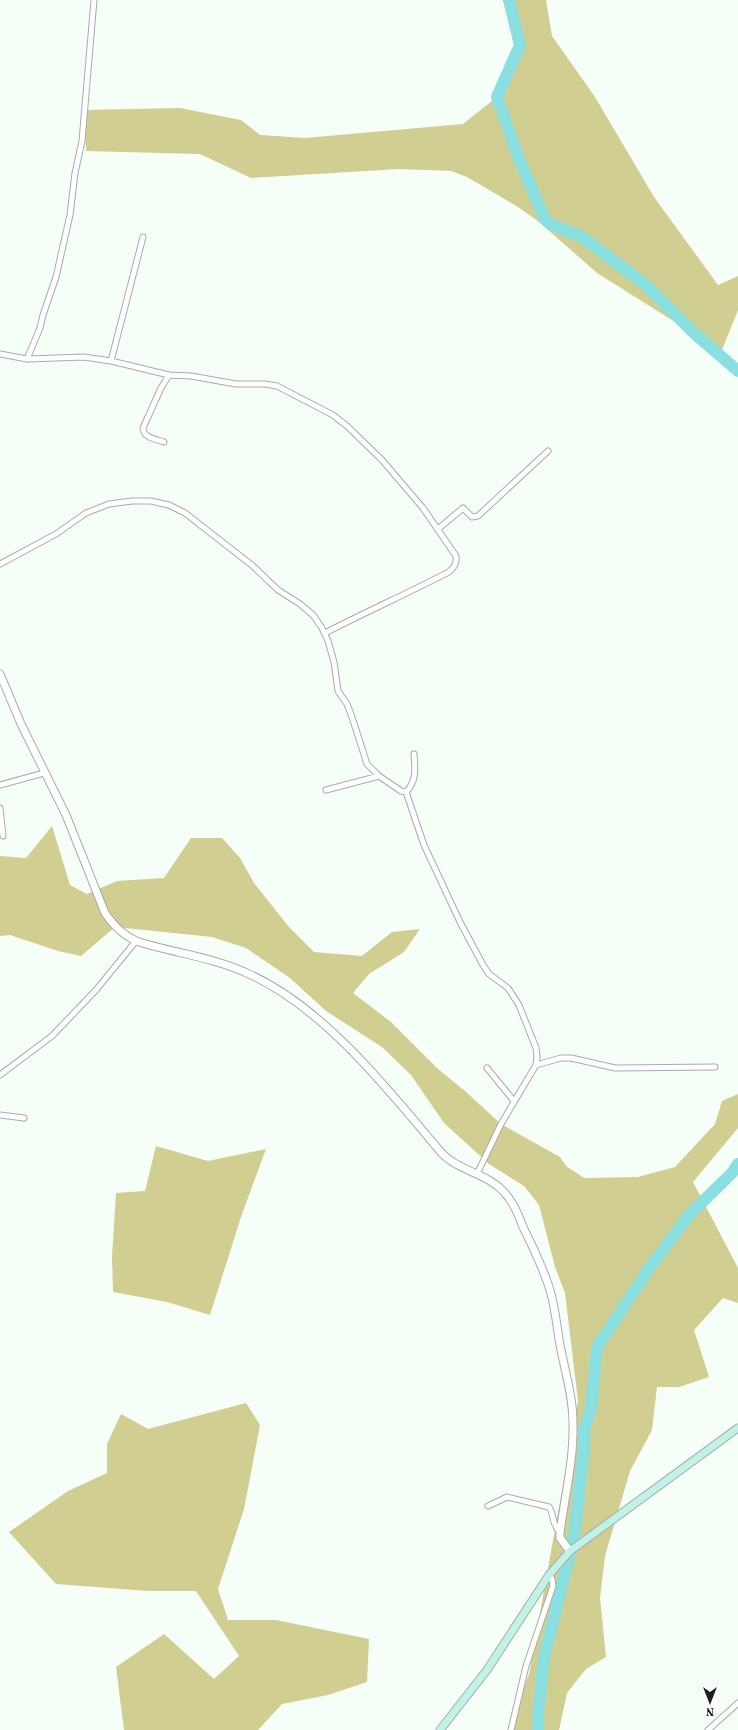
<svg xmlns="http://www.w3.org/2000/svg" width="738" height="1730" viewBox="0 0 738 1730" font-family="'Source Serif 4',serif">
	<rect width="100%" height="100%" fill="#f6fef8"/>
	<path fill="#d1ce92" d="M509,0H546L552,36L595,97L654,197L718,285L738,276V310L718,360L702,339L597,273L539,222L518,207L467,177L451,171L399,169L251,178L200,154L86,151L84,110L180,108L241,120L260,135L305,138L463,124L497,97L520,45Z
		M52,826L70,885L87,894L117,881L164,878L191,838H222L240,858L254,883L289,927L314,952L362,956L392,932L420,929L404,952L369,974L353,993L391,1022L438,1069L465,1091L501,1124L560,1157L566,1166L584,1178L638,1177L675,1167L715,1124L722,1101L738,1094V1128L693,1182L738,1268V1303L723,1298L694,1330L709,1377L679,1387H657L652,1430L630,1471L605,1556L600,1598L606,1657L586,1669L567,1693L559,1730H508L529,1674L578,1401L565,1293L555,1267L539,1205L524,1186L489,1164L444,1123L411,1075L382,1047L326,1011L290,978L246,948L212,937L115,927L81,956L58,951L10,935L0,936V856L26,858Z
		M156,1146L208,1161L266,1149L242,1214L210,1315L167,1302L113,1292L112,1256L116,1193L145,1191Z
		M246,1403L260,1425L244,1509L218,1589L228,1620H276L369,1639L367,1682L328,1695L282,1704L258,1730H124L116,1667L164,1634L214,1679L239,1656L196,1591H148L56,1584L9,1532L68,1491L107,1473V1444L121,1414L148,1429Z"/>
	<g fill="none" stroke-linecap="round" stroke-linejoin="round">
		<path stroke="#8ae0e0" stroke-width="12" d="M509,0L520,45L497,97L519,159L545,219L550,224L582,237L647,286L695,334L738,371
			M538,1730V1715L544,1657L574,1537L584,1448V1430L591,1408L597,1347L650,1267L689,1215L732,1173L738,1164"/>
		<defs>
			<path id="minor" d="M0,354L27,359L84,357L111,361L169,375L191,376L236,384H265L277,386L333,415L347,426L382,460L423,508L456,556C457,564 454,567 449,572C408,593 366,612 325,633
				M27,359L40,328L43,315L56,277L70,215L75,173L82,141L94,0
				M111,361L143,237
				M164,442C156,439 143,438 143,428L161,388L169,375
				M438,529L463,508L472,517L478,516L548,451
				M0,564L56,534L86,513L109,504L132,501H151L169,505L185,513L253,566L278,590L300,604L313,615L322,628L328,641L334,662L338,691L347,704L352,717L367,764L379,776L401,791L406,792L424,845L460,922L483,965L489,974L508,988L519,1005L536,1048L537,1056L536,1065L501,1124L477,1174
				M0,785L44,773
				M326,790L379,776
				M406,792C417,781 415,768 414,754
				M0,808L3,836
				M536,1065L561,1058H571L615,1068L715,1067
				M487,1068L514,1101
				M0,1075L52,1036L96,990L136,941
				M0,1115L24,1118
				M488,1506L507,1497L549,1507C555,1515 550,1522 560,1532
				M511,1730L526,1666L553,1586L552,1579L549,1575
				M708,1730L738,1703"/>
			<path id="tertiary" d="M0,674L21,724L66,815L105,913C114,926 122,934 136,941C173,953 213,957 249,974C324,1008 387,1088 439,1150C456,1171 485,1172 503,1191C513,1201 518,1214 523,1227C533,1247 543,1268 550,1290C556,1310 557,1331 561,1350C566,1375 573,1398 573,1423C574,1459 565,1496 560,1532V1538L570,1551"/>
			<path id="secondary" d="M440,1730L487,1670L549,1575L570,1551L738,1428"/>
		</defs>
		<use href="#minor" stroke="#a7ada8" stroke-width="7"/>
		<use href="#tertiary" stroke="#a7ada8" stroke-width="9"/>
		<use href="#secondary" stroke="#a7ada8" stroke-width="9"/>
		<use href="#minor" stroke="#fff" stroke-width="5"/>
		<use href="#tertiary" stroke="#fff" stroke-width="7"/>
		<use href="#secondary" stroke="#c0f2e7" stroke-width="7"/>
	</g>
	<g transform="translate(710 1702) rotate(180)" stroke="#ffffff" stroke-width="3" paint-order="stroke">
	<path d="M0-3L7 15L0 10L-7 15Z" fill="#1d201e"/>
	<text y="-6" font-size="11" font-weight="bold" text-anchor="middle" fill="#1d201e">N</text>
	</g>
</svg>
